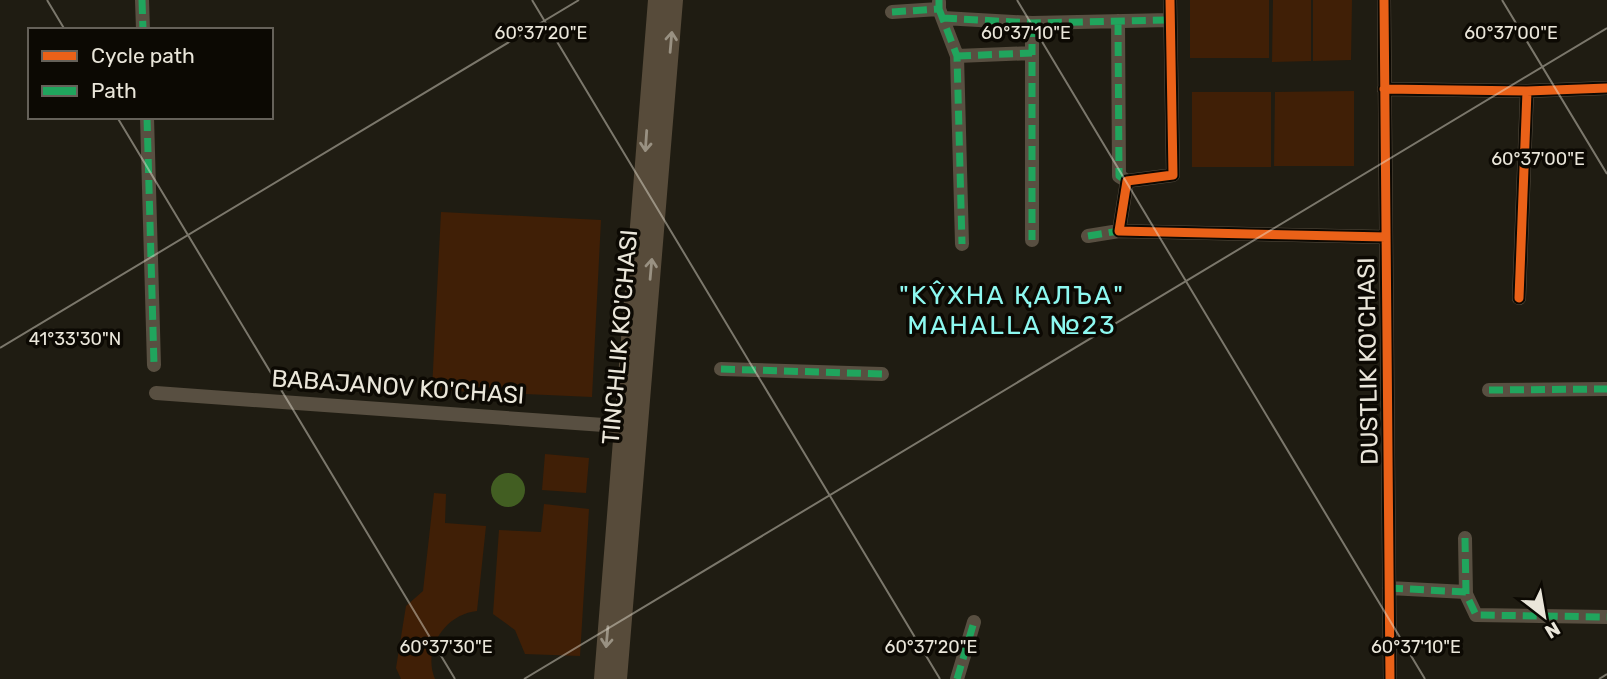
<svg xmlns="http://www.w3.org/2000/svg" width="1607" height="679" viewBox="0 0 1607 679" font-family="Rubik,sans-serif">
	<rect width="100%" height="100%" fill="#1f1c12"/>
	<path fill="#401f06" d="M1190,0H1269V58H1190Z
		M1273,0H1311V61L1272,62Z
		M1313,0H1352L1351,60L1313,61Z
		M1354,91V166H1274L1275,92Z
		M1192,92H1271V167H1192Z
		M441,212L601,220L592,397L432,390Z
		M545,454L589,458L586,493L542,490Z
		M434,493L446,494L445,523L486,526L477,611C446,614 422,648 435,679H401L396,668L406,606L423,591Z
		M544,504L589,509L580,656L525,654L515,630L493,614L499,530L541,532Z"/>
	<path fill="#425e22" d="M491 490a17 17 0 1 1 34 0a17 17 0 1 1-34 0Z"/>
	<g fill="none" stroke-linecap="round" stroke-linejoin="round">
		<path stroke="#584f41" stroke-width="14" d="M142,0L143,30
			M1170,0L1173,175L1127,181L1119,231L1386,237
			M1384,0L1390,679
			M939,9L957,56L962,244
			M892,12L939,9V2
			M943,18L1032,23L1169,20
			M1118,21L1119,176L1127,181
			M1032,23V53
			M957,56L1032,53V240
			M1384,89L1527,91L1519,298L1527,91L1607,88
			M147,117L154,365
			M1088,236L1119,231
			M721,369L882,374
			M1489,390L1607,389
			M156,393L632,427
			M1465,538L1466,594L1476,615L1607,617
			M1389,588L1466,592
			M957,679L974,622"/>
		<path stroke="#574b3a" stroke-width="18" d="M603,679L657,0
			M618,679L674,0"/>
		<path stroke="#20a55d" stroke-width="7" stroke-dasharray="14 7" stroke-linecap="butt" d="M142,0L143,30
			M939,9L957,56L962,244
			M892,12L939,9V0
			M943,18L1032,23L1169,20
			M1118,21L1119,176L1127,181
			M1032,23V53
			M957,56L1032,53V240
			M147,117L154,365
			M1088,236L1119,231
			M721,369L882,374
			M1489,390L1607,389
			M1465,538L1466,594L1476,615L1607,617
			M1389,588L1466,592
			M957,679L974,622"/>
		<defs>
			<path id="cycleway" d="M1170,0L1173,175L1127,181L1119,231L1386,237
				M1384,0L1390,679
				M1384,89L1527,91L1519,298L1527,91L1607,88"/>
		</defs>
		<use href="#cycleway" stroke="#0c0903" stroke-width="13"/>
		<use href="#cycleway" stroke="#ea6118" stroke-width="9"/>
	</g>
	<defs><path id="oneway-shaft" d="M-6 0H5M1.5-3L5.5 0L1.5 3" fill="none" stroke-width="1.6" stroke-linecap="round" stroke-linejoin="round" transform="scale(1.75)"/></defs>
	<g stroke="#999182">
		<use href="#oneway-shaft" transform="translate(671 42) rotate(-85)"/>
		<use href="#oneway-shaft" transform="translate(646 141) rotate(94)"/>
		<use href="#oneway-shaft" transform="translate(651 269) rotate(-85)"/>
		<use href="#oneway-shaft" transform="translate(607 637) rotate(95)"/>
	</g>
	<path fill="none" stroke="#eae6da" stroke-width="2" stroke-opacity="0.45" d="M47,0L65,30M532,0L940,679M1017,0L1425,679M1502,0L1607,174M117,117L455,679M0,348L579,0M524,679L1607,28M1599,679L1607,674"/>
	<g text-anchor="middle" stroke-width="7" stroke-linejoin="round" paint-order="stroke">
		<g font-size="24" fill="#eae6da" stroke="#0c0903">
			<text transform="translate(620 337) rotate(-85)" y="8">TINCHLIK KO'CHASI</text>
			<text transform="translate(1368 361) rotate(-91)" y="8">DUSTLIK KO'CHASI</text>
			<text transform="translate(398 387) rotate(4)" y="8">BABAJANOV KO'CHASI</text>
		</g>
		<g font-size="26" letter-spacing="2" fill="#8df8f0" stroke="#0c0903">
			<text x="1012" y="304">"KŶХНА ҚАЛЪА"<tspan x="1012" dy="30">MAHALLA №23</tspan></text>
		</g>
	</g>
	<g font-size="18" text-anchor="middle" fill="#eae6da" stroke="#0c0903" stroke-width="7" stroke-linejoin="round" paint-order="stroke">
		<text x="1511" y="39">60°37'00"E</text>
		<text x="541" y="39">60°37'20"E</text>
		<text x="1026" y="39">60°37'10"E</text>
		<text x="1538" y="165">60°37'00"E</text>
		<text x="75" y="345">41°33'30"N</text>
		<text x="446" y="653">60°37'30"E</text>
		<text x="931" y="653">60°37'20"E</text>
		<text x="1416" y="653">60°37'10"E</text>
	</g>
	<rect x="28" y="28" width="245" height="91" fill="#0c0903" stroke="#656159" stroke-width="2"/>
	<rect x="42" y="51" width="35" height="10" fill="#ea6118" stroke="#656159" stroke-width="2"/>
	<text x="91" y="63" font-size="21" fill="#eae6da">Cycle path</text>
	<rect x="42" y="86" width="35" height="10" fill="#20a55d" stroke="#656159" stroke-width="2"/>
	<text x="91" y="98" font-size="21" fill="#eae6da">Path</text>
	<g transform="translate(1544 616) rotate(149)" stroke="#0c0903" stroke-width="5" paint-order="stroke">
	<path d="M0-5L12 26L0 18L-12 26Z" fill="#eae6da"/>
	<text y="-10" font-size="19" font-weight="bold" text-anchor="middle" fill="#eae6da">N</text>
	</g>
</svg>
